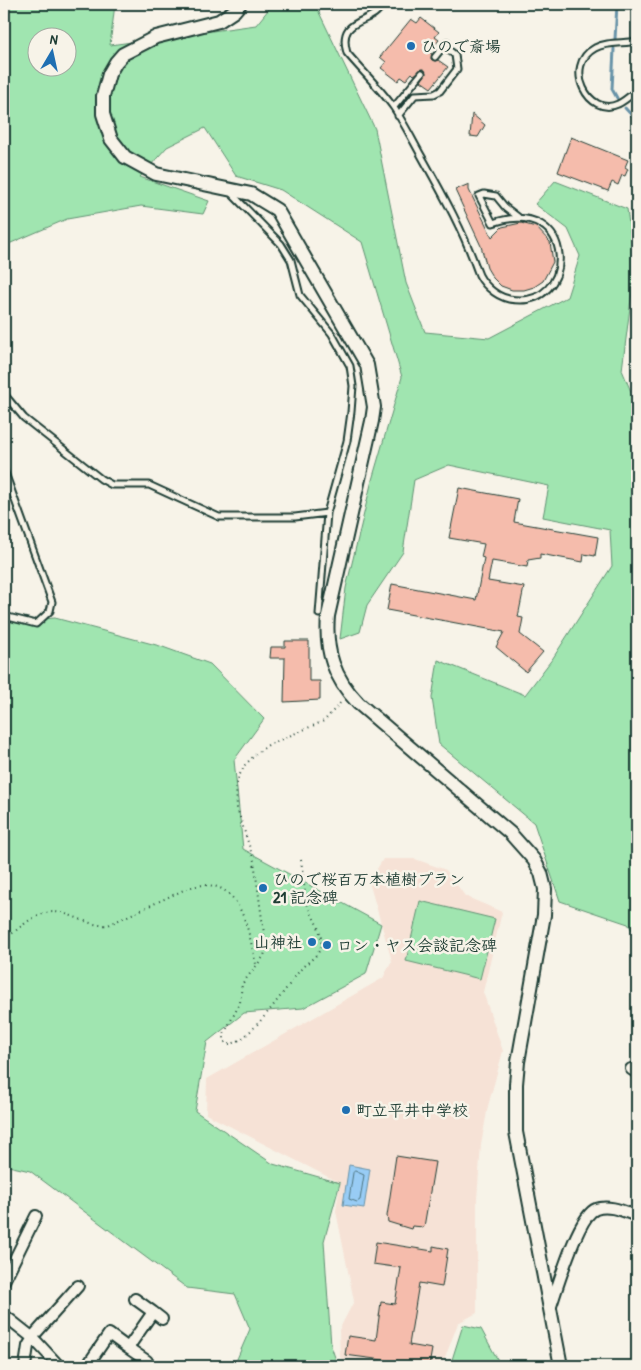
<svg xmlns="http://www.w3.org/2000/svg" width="641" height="1370" viewBox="0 0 641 1370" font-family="'Patrick Hand','Klee One',sans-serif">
	<rect width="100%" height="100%" fill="#f7f3e8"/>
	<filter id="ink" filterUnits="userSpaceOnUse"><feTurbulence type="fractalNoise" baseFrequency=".02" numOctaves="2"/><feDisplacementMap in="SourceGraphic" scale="10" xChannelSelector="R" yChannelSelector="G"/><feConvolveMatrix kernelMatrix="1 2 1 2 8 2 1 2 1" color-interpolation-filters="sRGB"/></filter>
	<g filter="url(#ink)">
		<path fill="#f6e2d6" d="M383,859H415L446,870L465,896L502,912L483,992L503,1051L488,1106L481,1145L477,1199V1313L458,1323L442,1366H350L340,1357L339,1330L354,1301L336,1211L340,1183L206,1114L207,1079L383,978L392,961L369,882Z"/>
		<path fill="#a0e5b0" stroke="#609172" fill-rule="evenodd" d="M4,4H115L110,45L256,25L273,4H315L375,129L406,283L425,332L489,338L567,297L580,256L568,229L535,204L555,181L627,209L635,268L622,370L637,406V937L628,924L560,901L534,823L439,744L432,698L438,660L525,695L553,658L612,566L610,530L543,517L549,486L449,465L414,480L403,552L367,605L360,632L340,639L346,588L372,480L402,377L362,242L281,190L236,176L205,128L167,147L140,177L209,201L203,214L141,206L67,219L4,246ZM38,38H68V68H38Z
			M55,618L160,646L210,664L264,719L234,760L243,849L381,924L366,974L303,1008L244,1013L207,1042L195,1111L273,1164L340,1183L324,1241L331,1346L338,1366H234L250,1329L235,1294L187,1288L30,1171L4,1165V622Z
			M420,901L495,919L480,979L406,961Z
			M463,1325L481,1329L501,1366H450Z"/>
		<path fill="#98ccf5" stroke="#6893a8" d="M349,1165L370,1169L364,1208L343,1205Z"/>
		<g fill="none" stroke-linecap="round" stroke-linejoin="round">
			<path stroke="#4f7681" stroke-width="1" d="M355,1171L364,1175L360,1200L357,1202L349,1199L353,1173Z"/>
			<path stroke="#6893a8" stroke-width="3" d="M615,39L617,4
				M614,49L612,89L617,98
				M625,108L637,121"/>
		</g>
		<path fill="#f5bcac" stroke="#1f3d34" d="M421,18L439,32L435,37L439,40L429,52L432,54L431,59L435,61L438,60L448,67L431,88L421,81L426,73L423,69L414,75L412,73L406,80L401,77L398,81L381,68L386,62L380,57L411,19L417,23Z
			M472,114L485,125L478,137L470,136Z
			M571,137L628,160L625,167L628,169L625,176L622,175L618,185L612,182L608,191L558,172Z
			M469,184V190L492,237L502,227L521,223L536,227L550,242L553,262L543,281L534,287L524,290H512L501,286L493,278L487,268L481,246L455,190Z
			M459,488L518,499L514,522L598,537L595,556L584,554L583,562L540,554V558L528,560L527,567L492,561L488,581L524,587L518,617L523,618L520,634L543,652L526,672L496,647L504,632L387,610L392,584L476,600L484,558L481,557L484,544L449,538Z
			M285,641H309V681H320V700L284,702L285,658H270L271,647H285Z
			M396,1156L435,1162L424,1227L412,1226L411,1229L388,1222L387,1216Z
			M376,1242L433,1251V1246L448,1249L442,1287L419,1283L409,1345L432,1349L429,1366L345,1355L348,1336L376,1340L381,1302L395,1304L401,1268L373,1264Z"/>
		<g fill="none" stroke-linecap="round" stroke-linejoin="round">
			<defs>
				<path id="service" d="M382,4C374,26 336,15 347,53C362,71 380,88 394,108C404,123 413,141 422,157C442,193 463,230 477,270C481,283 495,296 509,299C579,312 578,194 493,223L479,196L484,194L496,196L505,207L518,217
					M637,41C624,44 607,41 595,48C562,66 589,118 618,104C625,101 631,95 637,90
					M435,57L447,42
					M394,107L422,73
					M398,116L415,95L434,94L440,91L457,69L455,55L444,46
					M231,193L281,244L291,260L300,295L332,334L350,366L353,386L351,412L347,441L327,513L319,614
					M4,394L24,418L101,479L112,485H149L219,517H295L327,513
					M4,470L52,602L50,611L36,624L4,616"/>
				<path id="minor" d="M631,1069L637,1073
					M4,1281L36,1216
					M550,1309C557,1289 578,1215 596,1209C609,1204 625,1212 637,1216
					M153,1312L162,1319
					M4,1315L33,1338L59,1366
					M128,1348L147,1361
					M25,1366L28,1346L36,1333L78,1286
					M87,1366L109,1334L128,1348L153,1312L135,1299"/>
				<path id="tertiary" d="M240,4L234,11L219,21L156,37L123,54L116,62L109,74L103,96V114L111,139L125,157L156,174L251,194L277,210L367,365L374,407L372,421L328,616C325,651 334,678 358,703L510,833L534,860L541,873L545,889L544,915L518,1062L516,1084V1132L561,1366"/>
			</defs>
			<use href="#service" stroke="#1f3d34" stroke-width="9"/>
			<use href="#minor" stroke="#1f3d34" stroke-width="14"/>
			<use href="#tertiary" stroke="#1f3d34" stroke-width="16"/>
			<path stroke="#1f3d34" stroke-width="2" stroke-dasharray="1 4" stroke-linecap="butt" d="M301,860C303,873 304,886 306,899C309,914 324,930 321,946C319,956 307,962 301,969C288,985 247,1047 227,1044L224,1041V1034L240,1003L242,984L264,956L266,948L254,861L237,808L236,787L239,776L245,765L256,754L268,745L324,721L342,701
				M4,939C16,932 26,920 40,915C64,904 85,928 108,925L188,888C240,872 247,926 256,964"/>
			<use href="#service" stroke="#f7f3e8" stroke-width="5"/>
			<use href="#minor" stroke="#f7f3e8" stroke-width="10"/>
			<use href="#tertiary" stroke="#f7f3e8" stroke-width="12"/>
		</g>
	</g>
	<g fill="#1f6fb2" stroke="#f7f3e8" stroke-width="2">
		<circle cx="411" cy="46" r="5"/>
		<circle cx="263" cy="888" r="5"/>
		<circle cx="312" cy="942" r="5"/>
		<circle cx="327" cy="945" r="5"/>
		<circle cx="346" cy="1110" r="5"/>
	</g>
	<g text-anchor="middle" stroke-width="5" stroke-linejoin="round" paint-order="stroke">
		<g font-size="16" font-weight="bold" fill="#1f3d34" stroke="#f7f3e8" text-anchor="start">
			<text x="421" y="52">ひので斎場</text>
			<text x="273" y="885">ひので桜百万本植樹プラン<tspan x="273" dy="18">21 記念碑</tspan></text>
			<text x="302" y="948" text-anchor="end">山神社</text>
			<text x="337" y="951">ロン・ヤス会談記念碑</text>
			<text x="356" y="1116">町立平井中学校</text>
		</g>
	</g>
	<rect width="641" height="1370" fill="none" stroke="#f7f3e8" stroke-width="20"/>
	<rect x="10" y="10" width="621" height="1350" fill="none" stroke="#1f3d34" stroke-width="2" filter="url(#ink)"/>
	<g transform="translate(52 52) rotate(9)"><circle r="24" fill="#f7f3e8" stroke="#a1aaa0"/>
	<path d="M0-4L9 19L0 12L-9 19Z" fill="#1f6fb2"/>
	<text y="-8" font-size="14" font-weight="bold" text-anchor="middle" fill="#1f3d34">N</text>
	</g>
</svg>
